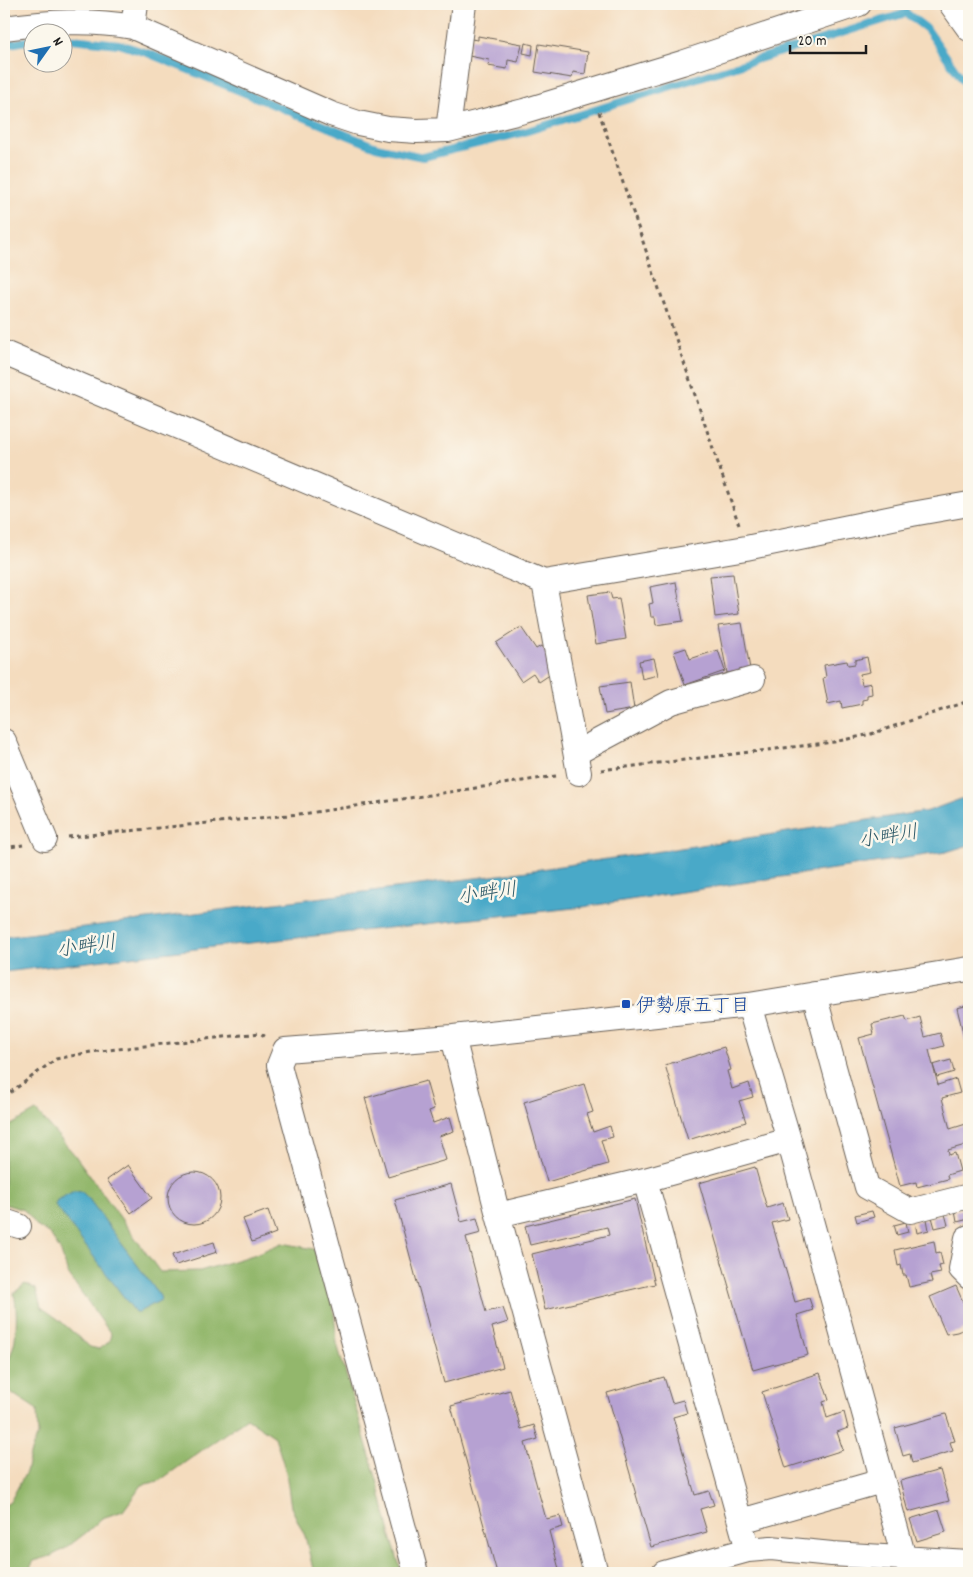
<svg xmlns="http://www.w3.org/2000/svg" width="973" height="1577" viewBox="0 0 973 1577" font-family="Dekko,'Klee One',sans-serif">
	<rect width="100%" height="100%" fill="#fbf7ec"/>
	<filter id="ink" filterUnits="userSpaceOnUse"><feTurbulence type="fractalNoise" baseFrequency=".02" numOctaves="2"/><feDisplacementMap in="SourceGraphic" scale="10" xChannelSelector="R" yChannelSelector="G"/><feConvolveMatrix kernelMatrix="1 2 1 2 8 2 1 2 1" color-interpolation-filters="sRGB"/></filter>
	<filter id="wash" filterUnits="userSpaceOnUse"><feTurbulence type="fractalNoise" baseFrequency=".0096" numOctaves="4" result="noise"/><feDisplacementMap in="SourceGraphic" scale="20" xChannelSelector="R" yChannelSelector="G"/><feGaussianBlur stdDeviation="1.12" result="paint"/><feColorMatrix in="noise" values="0 0 0 0 0 0 0 0 0 0 0 0 0 0 0 0 0 1.4 0 .05"/><feComposite in="paint" operator="in"/></filter>
	<g filter="url(#wash)">
		<rect width="100%" height="100%" fill="#f4dcbe"/>
		<path fill="#93b76c" stroke="#586a44" d="M36,1111L74,1154L160,1272L200,1271L253,1255L282,1243L314,1249L324,1281L333,1302L337,1344L379,1487L391,1537L402,1573H314L305,1536L291,1507L286,1472L275,1437L247,1418L159,1481L142,1485L123,1511L102,1518L87,1532L66,1548L51,1556L34,1561L27,1573H4V1506L10,1502L26,1472L31,1451L38,1435L37,1410C30,1404 14,1396 9,1390C0,1371 13,1355 15,1339C17,1324 17,1308 14,1293L25,1284L36,1289L41,1307L58,1319L90,1347L99,1349L109,1342L111,1334L68,1274L61,1252L50,1234L38,1227L24,1210L4,1204V1129Z"/>
		<path fill="#49a9c8" stroke="#326272" d="M969,796V845L946,852L583,907L213,947L4,972V937L507,874L928,811Z
			M74,1191L82,1192L89,1199L160,1296L161,1300L139,1312H135L55,1205L57,1200Z"/>
		<g fill="none" stroke-linecap="round" stroke-linejoin="round">
			<path stroke="#49a9c8" stroke-width="8" d="M62,38L119,44L150,54L376,147L423,157L521,133L906,13L927,29L969,89
				M4,45L32,40"/>
		</g>
		<g id="blocks">
			<path fill="#b6a1d2" d="M478,36L522,44L518,62L508,60L507,69L488,66L489,60L469,56L471,39L478,40Z
				M525,43L533,45L532,55L523,53Z
				M539,44L588,52L585,74L573,72L572,78L535,72Z
				M733,574L739,614L715,617L710,576Z
				M676,582L683,621L656,625L655,617H651L649,604L653,603L650,587Z
				M610,592L612,599L619,598L626,639L596,644L588,595Z
				M742,623L750,669L727,673L718,626Z
				M521,627L536,649L541,646L550,659L554,672L539,682L533,673L521,681L496,643Z
				M686,648L690,659L718,650L725,671L685,685L674,652Z
				M867,657L870,672L860,674L862,685L871,683L872,694L867,695V699L862,700V704L842,708L841,701L828,704L823,678L826,677L824,665L847,661L848,665L855,664V660Z
				M654,658L658,675L642,679L639,661Z
				M630,682L634,709L605,714L600,686Z
				M969,1005V1040L965,1041L957,1008Z
				M905,1016L907,1021L920,1017L925,1037L940,1033L944,1046L929,1050L938,1085L956,1079L960,1093L942,1098L950,1129L966,1124L969,1135V1144L948,1150L949,1155L955,1153L960,1171L947,1175L948,1179L917,1187L916,1182L900,1186L859,1038L874,1034L872,1024Z
				M724,1047L731,1070L727,1071L732,1089L749,1083L753,1097L739,1101L746,1122L688,1140L665,1065Z
				M951,1060L954,1072L937,1077L933,1065Z
				M426,1081L434,1109L429,1111L433,1123L450,1117L454,1131L439,1136L446,1160L388,1177L365,1098Z
				M584,1084L593,1112L587,1114L593,1132L610,1126L613,1137L601,1140L608,1164L547,1182L524,1102Z
				M128,1165L152,1198L131,1213L107,1180Z
				M755,1167L767,1208L783,1203L788,1219L772,1223L795,1302L809,1298L813,1310L797,1315L808,1355L753,1370L699,1183Z
				M168 1198a26 26 0 1 1 52 0a26 26 0 1 1-52 0Z
				M451,1184L461,1222L477,1218L481,1233L466,1237L486,1312L503,1308L508,1322L492,1327L503,1367L444,1383L395,1200Z
				M635,1199L655,1284L545,1310L532,1254L609,1235L607,1227L530,1245L525,1226Z
				M968,1208L969,1219L957,1222L955,1211Z
				M268,1210L276,1233L252,1242L243,1219Z
				M872,1211L874,1217L857,1222L855,1215Z
				M945,1214L948,1225L935,1228L932,1217Z
				M927,1219L929,1230L917,1233L915,1222Z
				M906,1222L908,1232L897,1235L894,1225Z
				M934,1241L936,1253L940,1252L943,1265L939,1266L941,1273L930,1275L932,1282L909,1287L906,1275H903L901,1265L898,1266L895,1250Z
				M214,1242L217,1252L176,1265L172,1255Z
				M956,1286L963,1302L966,1301L969,1307V1327L957,1332L946,1334L930,1297Z
				M820,1373L829,1400L823,1402L827,1418L844,1412L848,1428L837,1432L843,1450L786,1468L762,1392Z
				M664,1377L672,1403L683,1400L687,1413L673,1417L695,1495L709,1491L714,1505L700,1509L707,1532L651,1547L607,1393Z
				M510,1390L521,1429L534,1425L538,1439L525,1443L546,1519L560,1516L563,1527L549,1531L560,1573H497L451,1406Z
				M946,1414L955,1441L950,1442L953,1451L912,1463L910,1454L903,1456L895,1428Z
				M940,1470L949,1501L908,1512L900,1481Z
				M939,1510L946,1532L917,1541L910,1519Z"/>
		</g>
	</g>
	<g filter="url(#ink)">
		<use href="#blocks" fill-opacity="0" stroke="#685f55" stroke-width="1"/>
		<g fill="none" stroke-linecap="round" stroke-linejoin="round">
			<defs>
				<path id="minor" d="M951,4L969,29
					M133,27L136,4
					M4,28C49,22 88,19 133,27L331,114L358,123L388,129L417,131L448,130L524,111L682,63L859,4
					M448,130L464,4
					M4,353L544,582L746,548L912,514L969,504
					M544,582L579,773
					M4,741L45,839
					M576,753L671,702L753,679
					M814,994L867,1187L910,1211L969,1196
					M749,1005L789,1140L904,1558
					M453,1037L498,1215L596,1573
					M645,1180L789,1140
					M498,1215L645,1180L748,1550
					M4,1221L19,1226
					M969,1237L967,1238L961,1269L969,1277
					M741,1521L882,1481
					M416,1573L279,1065L285,1050L453,1037L749,1005L969,969
					M664,1573L748,1550L771,1548L832,1554L969,1562"/>
			</defs>
			<use href="#minor" stroke="#685f55" stroke-width="26"/>
			<path stroke="#685f55" stroke-width="3" stroke-dasharray="4 4" stroke-linecap="butt" d="M599,112L739,525
				M601,770L834,742L871,734L969,701
				M68,837L309,813L556,776
				M4,848L23,845
				M4,1097L56,1059L91,1052L260,1033L266,1037"/>
			<use href="#minor" stroke="#fff" stroke-width="24"/>
		</g>
	</g>
	<rect fill="#1a4fb4" stroke="#fbf7ec" stroke-width="2" x="621" y="999" width="10" height="10" rx="2.5"/>
	<g text-anchor="middle" stroke-width="5" stroke-linejoin="round" paint-order="stroke">
		<g font-size="19" fill="#164399" stroke="#fbf7ec" text-anchor="start">
			<text x="636" y="1011">伊勢原五丁目</text>
		</g>
		<g font-size="20" font-style="italic" fill="#305b69" stroke="#fbf7ec">
			<text transform="translate(888 835) rotate(-9)" y="7">小畔川</text>
			<text transform="translate(487 892) rotate(-8)" y="7">小畔川</text>
			<text transform="translate(86 945) rotate(-8)" y="7">小畔川</text>
		</g>
	</g>
	<rect width="973" height="1577" fill="none" stroke="#fbf7ec" stroke-width="20"/>
	<g transform="translate(48 48) rotate(57)"><circle r="24" fill="#fbf7ec" stroke="#a29f99"/>
	<path d="M0-4L9 19L0 12L-9 19Z" fill="#1f6fb2"/>
	<text y="-8" font-size="14" font-weight="bold" text-anchor="middle" fill="#1c1c1c">N</text>
	</g>
	<path d="M790 45v8h76v-8" fill="none" stroke="#1c1c1c" stroke-width="2.5"/>
	<text x="798" y="45" font-size="15" fill="#1c1c1c" stroke="#fbf7ec" stroke-width="4" paint-order="stroke">20 m</text>
</svg>
